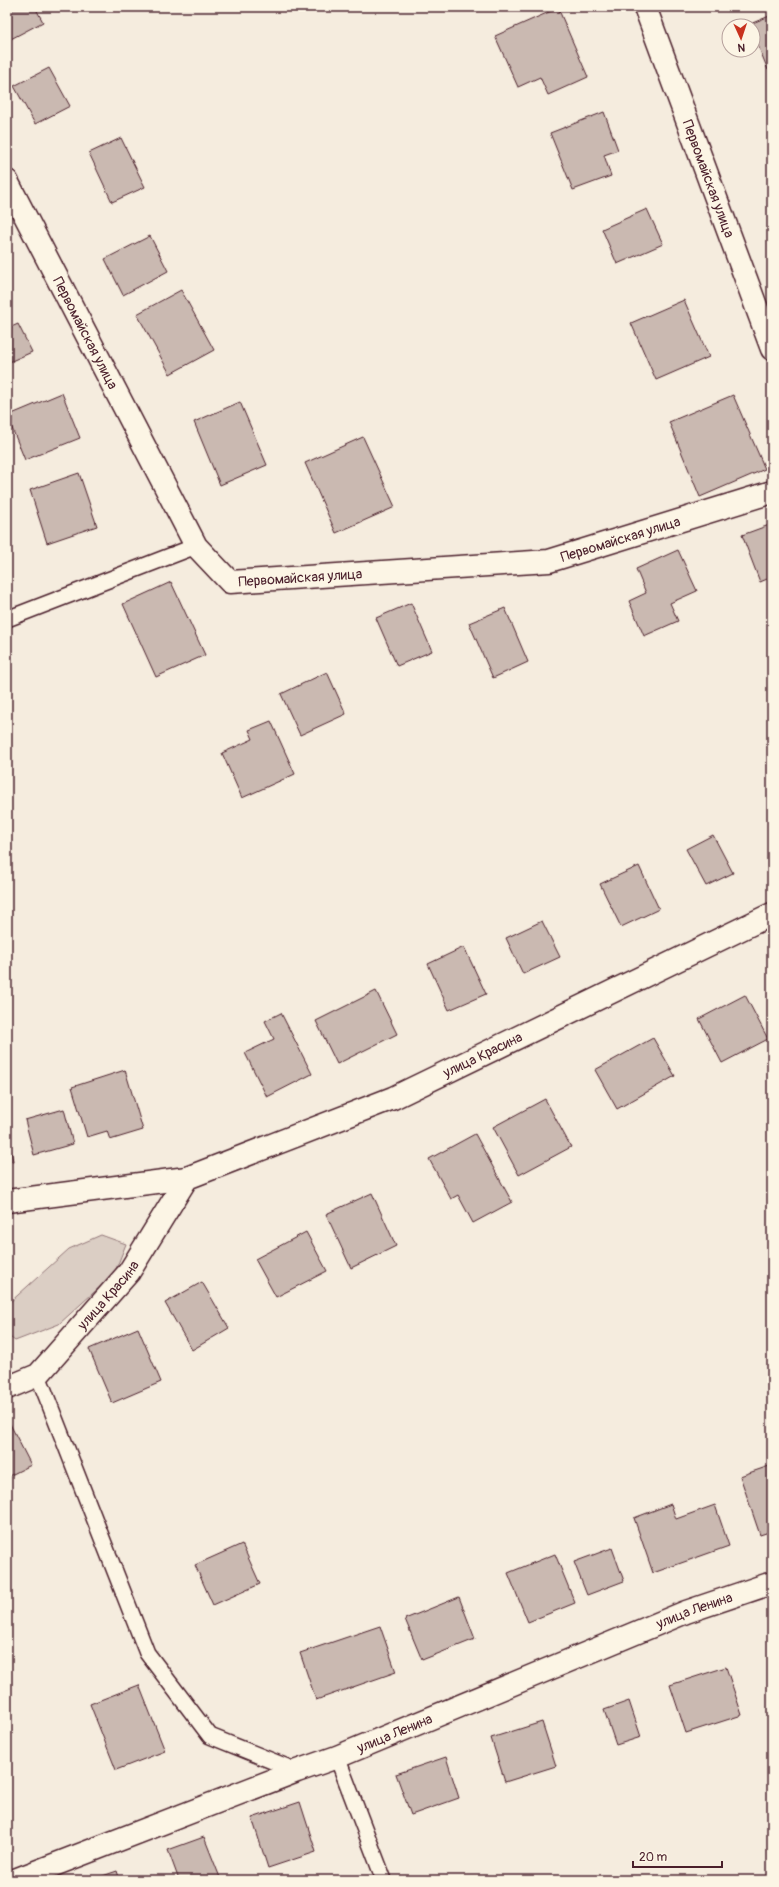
<svg xmlns="http://www.w3.org/2000/svg" width="779" height="1887" viewBox="0 0 779 1887" font-family="Pangolin,sans-serif">
	<rect width="100%" height="100%" fill="#f5ecde"/>
	<filter id="ink" filterUnits="userSpaceOnUse"><feTurbulence type="fractalNoise" baseFrequency=".025" numOctaves="2"/><feDisplacementMap in="SourceGraphic" scale="8" xChannelSelector="R" yChannelSelector="G"/><feConvolveMatrix kernelMatrix="1 2 1 2 8 2 1 2 1" color-interpolation-filters="sRGB"/></filter>
	<g filter="url(#ink)">
		<path fill="#dbcec4" stroke="#927678" d="M101,1235L126,1244L114,1274L59,1324L15,1341L7,1335L8,1304L69,1249Z"/>
		<path fill="#cab9b1" stroke="#4a1f2b" d="M7,7H35L43,22L7,41Z
			M558,8L588,77L548,95L540,77L518,87L495,36Z
			M772,15V68L768,70L753,33V26L750,24Z
			M49,68L70,106L35,124L14,86Z
			M604,112L618,150L604,155L611,176L573,190L550,133Z
			M121,138L145,187L112,202L89,153Z
			M647,209L663,244L617,264L602,229Z
			M150,236L168,271L123,295L105,259Z
			M181,290L214,350L170,374L137,314Z
			M684,300L709,357L656,380L631,323Z
			M18,324L32,352L7,363V329Z
			M62,393L80,438L25,460L7,416Z
			M733,395L765,469L700,497L669,422Z
			M240,402L267,465L220,485L194,422Z
			M363,437L395,507L336,533L305,463Z
			M79,473L97,526L47,543L30,490Z
			M772,524V577L760,582L742,535Z
			M678,550L697,591L670,603L678,621L644,636L629,601L646,593L636,569Z
			M171,582L205,655L156,677L123,604Z
			M411,603L432,651L397,666L376,618Z
			M505,608L528,662L493,678L469,623Z
			M327,672L346,714L300,735L281,694Z
			M271,721L295,774L242,798L222,753L253,739L249,730Z
			M713,835L733,873L706,886L686,849Z
			M639,866L659,909L621,927L600,884Z
			M542,921L560,957L523,974L506,938Z
			M464,947L486,994L449,1010L428,964Z
			M376,991L397,1034L337,1064L316,1021Z
			M745,995L768,1039L722,1063L699,1019Z
			M281,1013L312,1074L267,1097L245,1053L274,1039L265,1021Z
			M653,1038L675,1076L617,1109L595,1070Z
			M125,1070L143,1130L110,1140L107,1131L87,1137L72,1087Z
			M545,1099L571,1147L519,1175L493,1127Z
			M64,1109L73,1144L34,1155L25,1120Z
			M7,1131L13,1161L7,1162Z
			M475,1134L512,1202L473,1223L458,1195L451,1199L429,1159Z
			M372,1193L396,1246L351,1268L326,1214Z
			M306,1232L327,1271L276,1297L255,1259Z
			M202,1282L229,1328L192,1350L165,1303Z
			M138,1328L161,1382L112,1403L89,1349Z
			M10,1424L31,1465L7,1477V1425Z
			M772,1465V1531L760,1535L740,1476Z
			M671,1504L676,1519L715,1505L729,1546L653,1573L634,1518Z
			M242,1544L260,1584L213,1605L195,1565Z
			M612,1548L624,1581L587,1595L574,1562Z
			M555,1554L575,1603L528,1622L508,1573Z
			M459,1597L475,1639L422,1660L405,1619Z
			M380,1626L396,1672L316,1700L300,1653Z
			M726,1667L742,1715L686,1733L670,1685Z
			M139,1685L165,1751L116,1770L90,1704Z
			M629,1701L641,1737L616,1745L604,1710Z
			M542,1722L556,1766L505,1782L491,1738Z
			M446,1757L459,1798L411,1815L396,1774Z
			M300,1802L316,1852L268,1868L252,1818Z
			M204,1837L221,1880H179L168,1850Z
			M117,1871L120,1880H91Z"/>
		<g fill="none" stroke-linecap="round" stroke-linejoin="round">
			<defs>
				<path id="lane" d="M7,619L196,546
					M38,1375L147,1653L210,1736L297,1771
					M337,1757L384,1880"/>
				<g id="street">
					<path id="s1" d="M645,7L772,349"/>
					<path id="s2" d="M7,181L196,546L230,582L549,561L772,492"/>
					<path d="M7,1201L187,1178"/>
					<path id="s3" d="M7,1388L38,1375L129,1272L187,1178L393,1098L772,914"/>
					<path id="s4" d="M15,1880L297,1771L337,1757L686,1612L772,1583"/>
				</g>
			</defs>
			<use href="#lane" stroke="#4a1f2b" stroke-width="18"/>
			<use href="#street" stroke="#4a1f2b" stroke-width="25"/>
			<use href="#lane" stroke="#fcf5e5" stroke-width="15"/>
			<use href="#street" stroke="#fcf5e5" stroke-width="22"/>
		</g>
	</g>
	<g text-anchor="middle" stroke-width="3.5" stroke-linejoin="round" paint-order="stroke">
		<g font-size="14" fill="#4a1f2b" stroke="#fcf5e5">
			<text dy="5" stroke="none"><textPath href="#s1" startOffset="183">Первомайская улица</textPath></text>
			<text dy="5" stroke="none"><textPath href="#s2" startOffset="171">Первомайская улица</textPath></text>
			<text dy="5" stroke="none"><textPath href="#s2" startOffset="855">Первомайская улица</textPath></text>
			<text dy="5" stroke="none"><textPath href="#s2" startOffset="531">Первомайская улица</textPath></text>
			<text dy="5" stroke="none"><textPath href="#s3" startOffset="602">улица Красина</textPath></text>
			<text dy="5" stroke="none"><textPath href="#s3" startOffset="140">улица Красина</textPath></text>
			<text dy="5" stroke="none"><textPath href="#s4" startOffset="731">улица Ленина</textPath></text>
			<text dy="5" stroke="none"><textPath href="#s4" startOffset="407">улица Ленина</textPath></text>
		</g>
	</g>
	<rect width="779" height="1887" fill="none" stroke="#fcf5e5" stroke-width="24"/>
	<rect x="12" y="12" width="755" height="1863" fill="none" stroke="#4a1f2b" stroke-width="1.5" filter="url(#ink)"/>
	<g transform="translate(741 38) rotate(177)"><circle r="19" fill="#fcf5e5" stroke="#b59f9b"/>
	<path d="M0-3L7 15L0 10L-7 15Z" fill="#c8321e"/>
	<text y="-6" font-size="11" font-weight="bold" text-anchor="middle" fill="#4a1f2b">N</text>
	</g>
	<path d="M633 1861v6h89v-6" fill="none" stroke="#4a1f2b" stroke-width="2"/>
	<text x="639" y="1861" font-size="12" fill="#4a1f2b" stroke="#fcf5e5" stroke-width="3" paint-order="stroke">20 m</text>
</svg>
